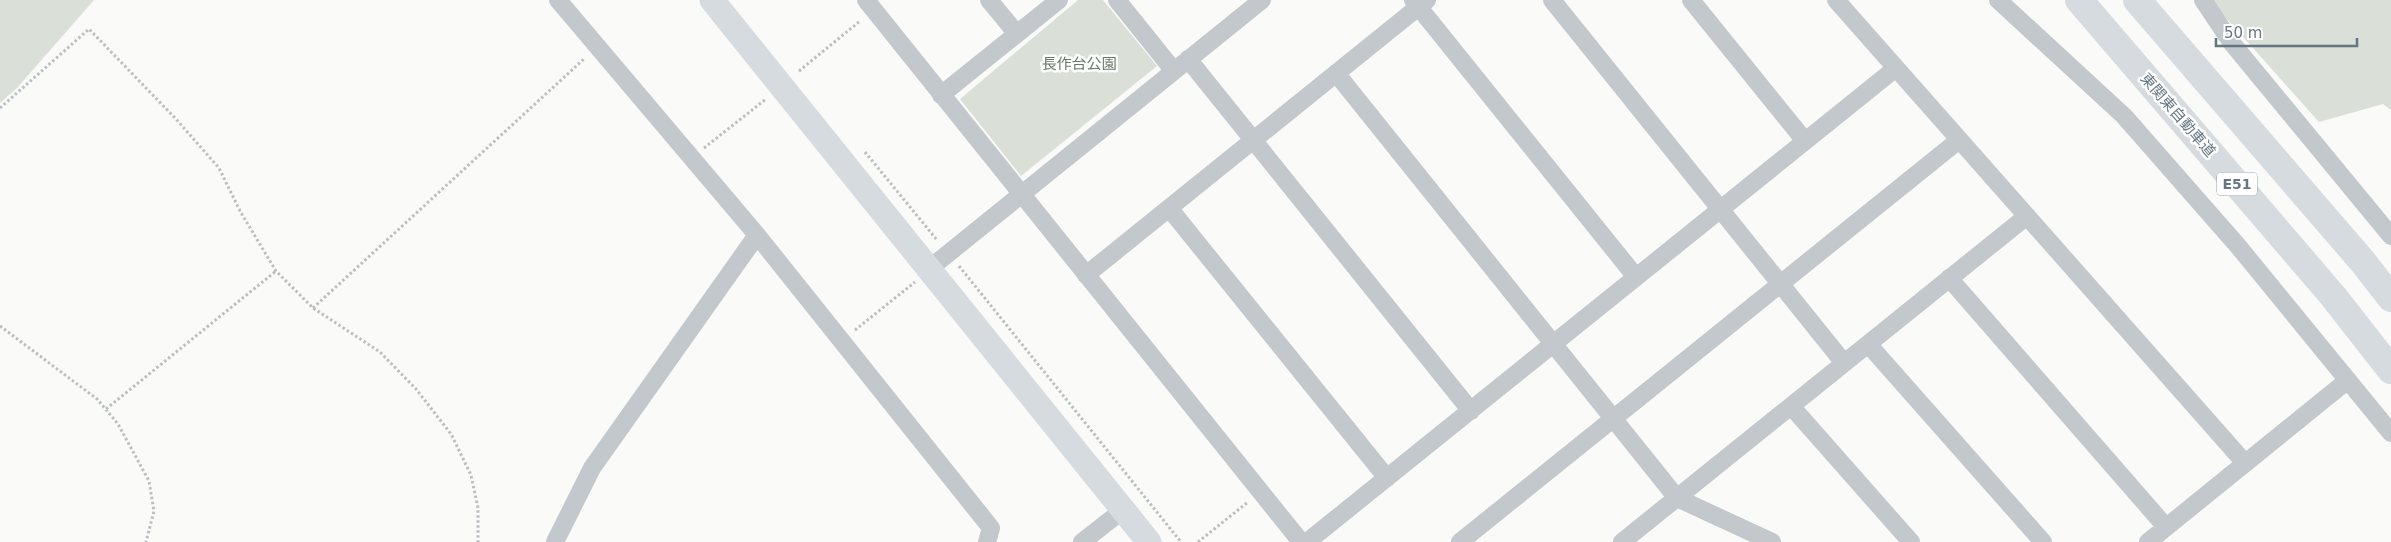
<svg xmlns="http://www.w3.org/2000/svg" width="2391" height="542" viewBox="0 0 2391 542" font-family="'DejaVu Sans','Noto Sans JP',sans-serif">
	<rect width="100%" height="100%" fill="#fafaf8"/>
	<path fill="#dadfd7" d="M0,0H94L17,88L0,103Z
		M1078,0H1103L1157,66L1021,176L960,99Z
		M2210,0H2391V110L2383,104L2319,122Z"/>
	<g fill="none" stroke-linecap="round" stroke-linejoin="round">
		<path stroke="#bbbfc2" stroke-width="3" stroke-dasharray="2.5 2.5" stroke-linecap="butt" d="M799,71L860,21
			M0,108L89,29L176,119L219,168L240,211L276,271L313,308L380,352L416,389L451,434L471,475L478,508V542
			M704,148L766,99
			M865,152L937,240
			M959,266L1181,542
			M313,308L585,58
			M0,326L97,399L118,424L149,481L154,511L146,542
			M855,330L915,282
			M106,409L276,271
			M1198,542L1248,502"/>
		<path stroke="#c3c8cc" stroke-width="18" d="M558,0L757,235L991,528L987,542
			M866,0L1301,542
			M989,0L1017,34
			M1117,0L1174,71
			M1413,0L1636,277
			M1552,0L1844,363
			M1691,0L1805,141
			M1836,0L2245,463
			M1998,0L2124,116L2238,246L2391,433
			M2203,0L2231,42L2391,236
			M1188,59L1471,411
			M1336,73L1677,498L1772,542
			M941,95L1059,0
			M1169,208L1387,478
			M929,269L1262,0
			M1086,275L1427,0
			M1949,278L2166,527
			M1868,344L2043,542
			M1791,406L1911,542
			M555,542L592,468L757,235
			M1082,542L1123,510
			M1307,542L1896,68
			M1460,542L1959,140
			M1622,542L2027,216
			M2148,542L2348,380"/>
		<path stroke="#d6dbdf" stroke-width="25" d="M712,0L1149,542"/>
		<path stroke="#d6dbdf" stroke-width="28" d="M2079,0L2333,296L2391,370
			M2137,0L2363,262L2391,298"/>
	</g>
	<g text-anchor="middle" stroke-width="5" stroke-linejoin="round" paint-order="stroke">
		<rect fill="#fff" stroke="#939fa8" stroke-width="1" x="2217" y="172.5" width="40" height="23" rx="4"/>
		<g font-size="14" font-weight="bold" fill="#657683">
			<text x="2237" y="189">E51</text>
		</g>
		<g font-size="15" fill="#687a64" stroke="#fff">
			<text x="1079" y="69">長作台公園</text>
		</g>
		<g font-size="15" fill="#657683" stroke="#fff">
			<text transform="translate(2178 115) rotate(49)" y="5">東関東自動車道</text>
		</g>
	</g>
	<path d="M2216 38v8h141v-8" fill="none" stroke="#657683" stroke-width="2.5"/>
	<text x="2224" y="38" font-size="15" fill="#657683" stroke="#ffffff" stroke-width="4" paint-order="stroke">50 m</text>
</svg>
